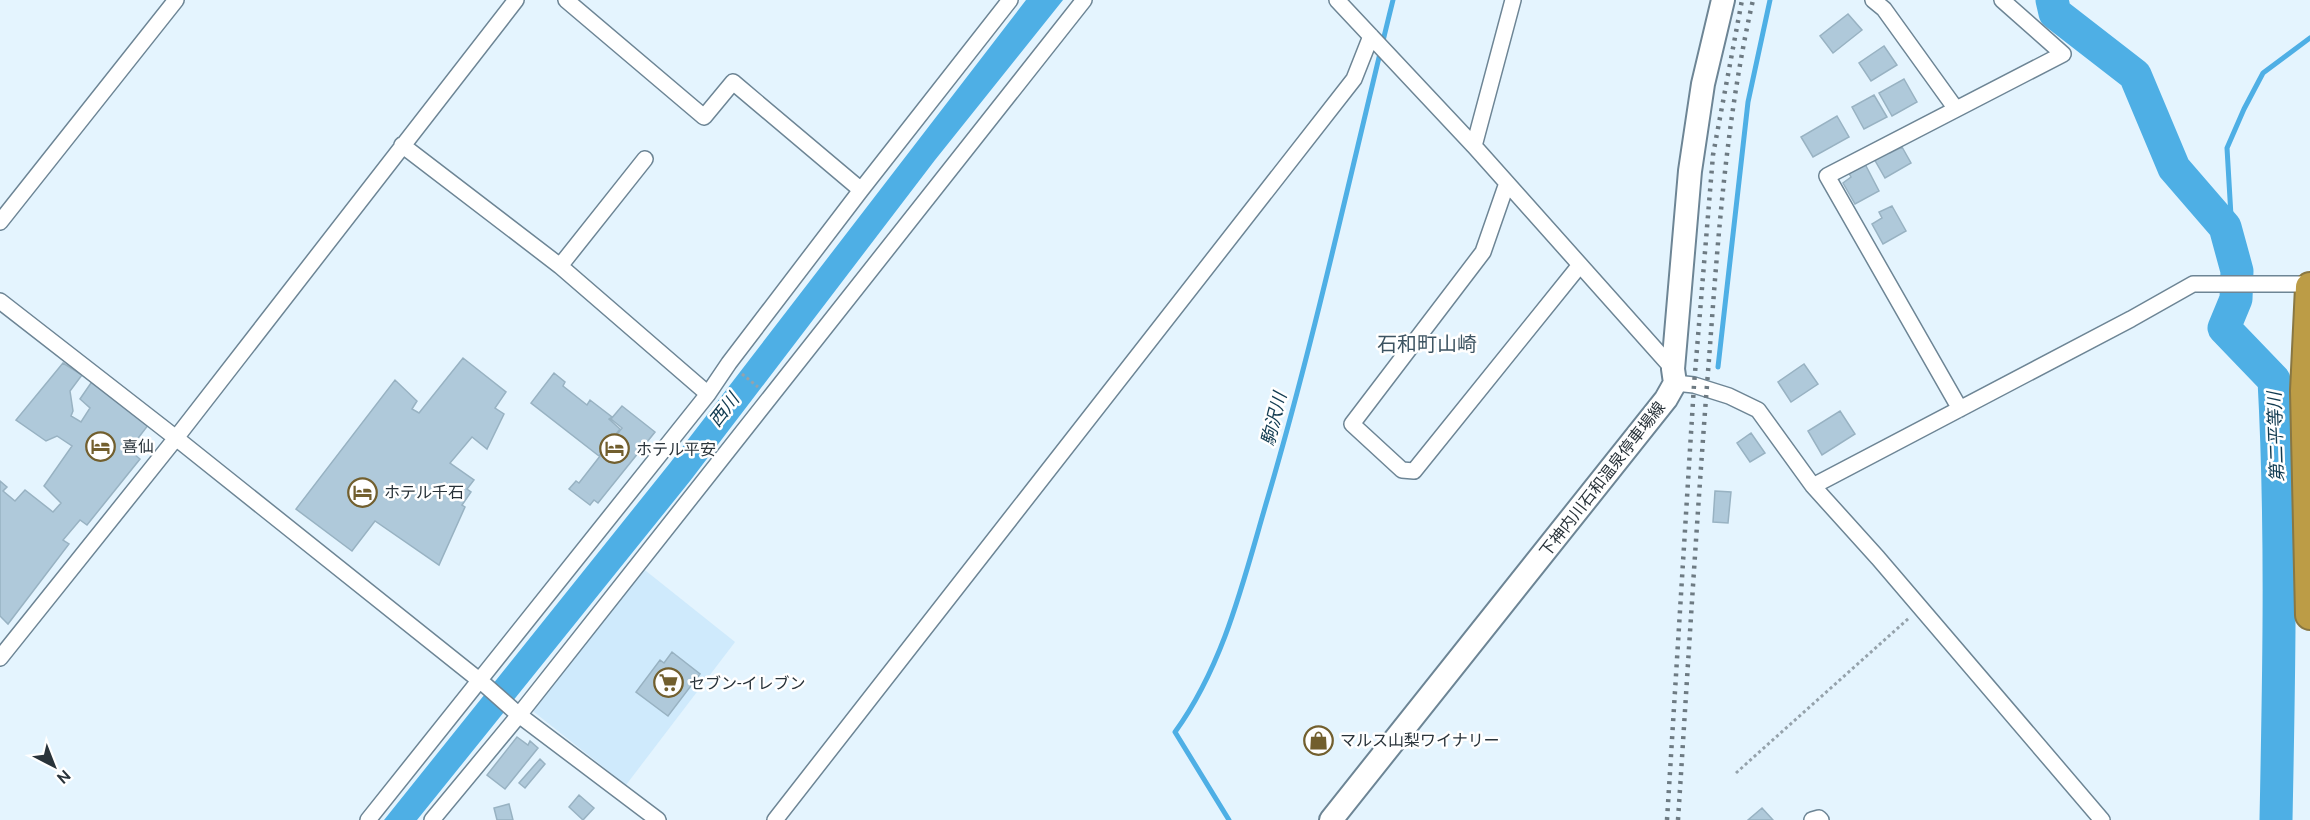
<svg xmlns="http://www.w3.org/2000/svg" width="2310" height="820" viewBox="0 0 2310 820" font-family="Ubuntu,'Noto Sans JP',sans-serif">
	<rect width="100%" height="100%" fill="#e4f4fe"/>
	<path fill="#cfeafc" d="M641,567L735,642L626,785L534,712L533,703Z"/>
	<path fill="#4eafe5" d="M1026,0H1063L935,160L690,481L417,820H384L670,463Z"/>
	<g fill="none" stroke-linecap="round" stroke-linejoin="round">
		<path stroke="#4eafe5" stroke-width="5" d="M2231,216L2227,148L2244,109L2263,73L2310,38
			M1718,367L1748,102L1770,0
			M1229,820L1175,732C1225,663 1244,578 1268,497C1316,334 1352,166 1393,0"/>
		<path stroke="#4eafe5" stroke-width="33" d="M2052,0L2055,13L2135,75L2174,168L2225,227L2237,271L2236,299L2224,328L2274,380C2282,526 2279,674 2276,820"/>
	</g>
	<path fill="#afc9da" stroke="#98b2c2" stroke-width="1.5" d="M1848,14L1862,30L1833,53L1820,36Z
		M1884,46L1897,65L1871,81L1859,63Z
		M1904,79L1917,102L1892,116L1879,93Z
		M1874,95L1887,117L1864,129L1852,107Z
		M1837,116L1849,137L1813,157L1801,137Z
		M1902,147L1911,163L1885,178L1873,157L1888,149L1890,153Z
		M1865,164L1879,191L1855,204L1843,183L1851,177L1849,173Z
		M1892,206L1906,231L1883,244L1872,224L1882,218L1879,212Z
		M463,358L506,392L495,408L504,414L487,449L472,437L450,463L474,480L467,489L471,492L462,505L465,507L439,565L375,521L352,551L296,509L395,380L417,401L412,409L419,413Z
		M63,363L82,375L70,391L73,411L71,416L81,422L90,408L80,399L93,380L149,424L129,450L140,459L87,525L80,520L63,540L69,544L8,624L0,616V481L7,487L3,491L15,501L25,490L53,512L61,503L44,486L72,446L57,436L46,441L16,420Z
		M1804,364L1818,384L1791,402L1778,382Z
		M554,373L565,382L563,386L587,405L590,400L612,417L609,419L620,429L599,456L531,403Z
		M622,406L655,432L598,503L594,500L590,505L569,489L576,481L579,483L622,428L611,419Z
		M1840,411L1855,434L1822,455L1808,431Z
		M1751,433L1765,453L1750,462L1737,443Z
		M1715,491L1731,492L1728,523L1713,522Z
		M672,652L700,674L668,716L636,692L660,660L664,663Z
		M517,737L528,745L530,741L538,748L505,789L487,775Z
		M540,759L545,764L525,788L519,783Z
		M579,795L594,808L583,820L569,807Z
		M509,804L513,820H497L494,808Z
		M1762,808L1773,820H1748Z"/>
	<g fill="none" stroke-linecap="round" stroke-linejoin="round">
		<defs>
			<path id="street" d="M566,0L704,117L733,82L861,190
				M1337,0L1474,146L1673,369
				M1873,0L1884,9L1956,109
				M402,145L560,266L708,394
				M1474,146L1513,0
				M1507,183L1483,252L1352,424L1402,470L1414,471L1580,265
				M0,222L176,0
				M560,266L645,159
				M0,301L176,438L484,684L519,715L658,820
				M1675,383L1694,385L1729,396L1758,410L1813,486L1878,558L2102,820
				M1960,409L1827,176L2063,54L2002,0
				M1813,486L2131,319L2193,284H2310
				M0,658L176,438L516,0
				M368,820L708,394L729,363L861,190L1010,0
				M432,820L519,715L1084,0
				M775,820L1354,79L1371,36
				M1812,820L1819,818L1821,820"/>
			<path id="secondary" d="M1331,820L1666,399L1675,383L1673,369L1690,171L1703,84L1723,0"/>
			<path id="highway" d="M2310,287L2305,391L2310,615"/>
		</defs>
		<use href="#street" stroke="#6d8595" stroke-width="18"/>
		<use href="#secondary" stroke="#6d8595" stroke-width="26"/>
		<use href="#highway" stroke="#897742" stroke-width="32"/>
		<path stroke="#95a2ab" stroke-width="3" stroke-dasharray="3 3" stroke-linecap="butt" d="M742,374L758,387
			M1736,773L1909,618"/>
		<use href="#street" stroke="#fff" stroke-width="15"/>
		<use href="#secondary" stroke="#fff" stroke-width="22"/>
		<use href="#highway" stroke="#bc9c46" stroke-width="28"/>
		<path stroke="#6d7a82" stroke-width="4.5" stroke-dasharray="3 6" stroke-linecap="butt" d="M1667,820L1694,385L1713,155L1742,0
			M1678,820C1688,666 1697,513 1709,359C1718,238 1726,118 1753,0"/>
	</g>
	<defs>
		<symbol id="hotel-ring" viewBox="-11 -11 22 22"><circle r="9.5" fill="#fff" stroke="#725f2e" stroke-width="1.5"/><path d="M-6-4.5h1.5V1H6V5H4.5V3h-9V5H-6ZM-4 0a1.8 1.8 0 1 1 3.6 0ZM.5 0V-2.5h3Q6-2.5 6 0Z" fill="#725f2e"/></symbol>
		<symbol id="supermarket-ring" viewBox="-11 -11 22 22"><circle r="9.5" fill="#fff" stroke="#725f2e" stroke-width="1.5"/><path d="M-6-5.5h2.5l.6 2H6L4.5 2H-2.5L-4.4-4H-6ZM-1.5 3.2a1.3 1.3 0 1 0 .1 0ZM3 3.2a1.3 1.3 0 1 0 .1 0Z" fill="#725f2e"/></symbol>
		<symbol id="shop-ring" viewBox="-11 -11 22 22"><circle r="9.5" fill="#fff" stroke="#725f2e" stroke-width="1.5"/><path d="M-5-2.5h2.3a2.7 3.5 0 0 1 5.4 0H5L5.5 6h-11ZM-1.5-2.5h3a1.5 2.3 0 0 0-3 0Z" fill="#725f2e"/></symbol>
	</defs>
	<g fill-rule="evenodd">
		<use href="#hotel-ring" x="84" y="430" width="33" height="33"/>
		<use href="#hotel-ring" x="598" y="432" width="33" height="33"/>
		<use href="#hotel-ring" x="346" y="476" width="33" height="33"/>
		<use href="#supermarket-ring" x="652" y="666" width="33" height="33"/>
		<use href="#shop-ring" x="1302" y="724" width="33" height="33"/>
	</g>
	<g text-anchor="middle" stroke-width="5" stroke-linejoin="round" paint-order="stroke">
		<g font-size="16" fill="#29333a" stroke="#fff" text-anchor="start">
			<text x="122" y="452">喜仙</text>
			<text x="636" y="455">ホテル平安</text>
			<text x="384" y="498">ホテル千石</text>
			<text x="689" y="689">セブン-イレブン</text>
			<text x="1340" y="746">マルス山梨ワイナリー</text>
		</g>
		<g font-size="16" fill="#29333a" stroke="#fff">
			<text transform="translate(1602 479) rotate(-52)" y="6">下神内川石和温泉停車場線</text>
		</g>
		<g font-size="18" font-style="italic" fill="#113b51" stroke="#fff">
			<text transform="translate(724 410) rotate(-52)" y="6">西川</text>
			<text transform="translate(1274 419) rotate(-76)" y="6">駒沢川</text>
			<text transform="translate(2276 437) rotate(-92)" y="6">第二平等川</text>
		</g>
		<g font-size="20" fill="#3d5462" stroke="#fff">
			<text x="1427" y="351">石和町山崎</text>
		</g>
	</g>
	<g transform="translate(54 766) rotate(138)" stroke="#ffffff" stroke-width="4.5" paint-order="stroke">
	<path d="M0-4.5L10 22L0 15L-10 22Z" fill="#29333a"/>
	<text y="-9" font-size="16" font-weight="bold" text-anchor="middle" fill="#29333a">N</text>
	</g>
</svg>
